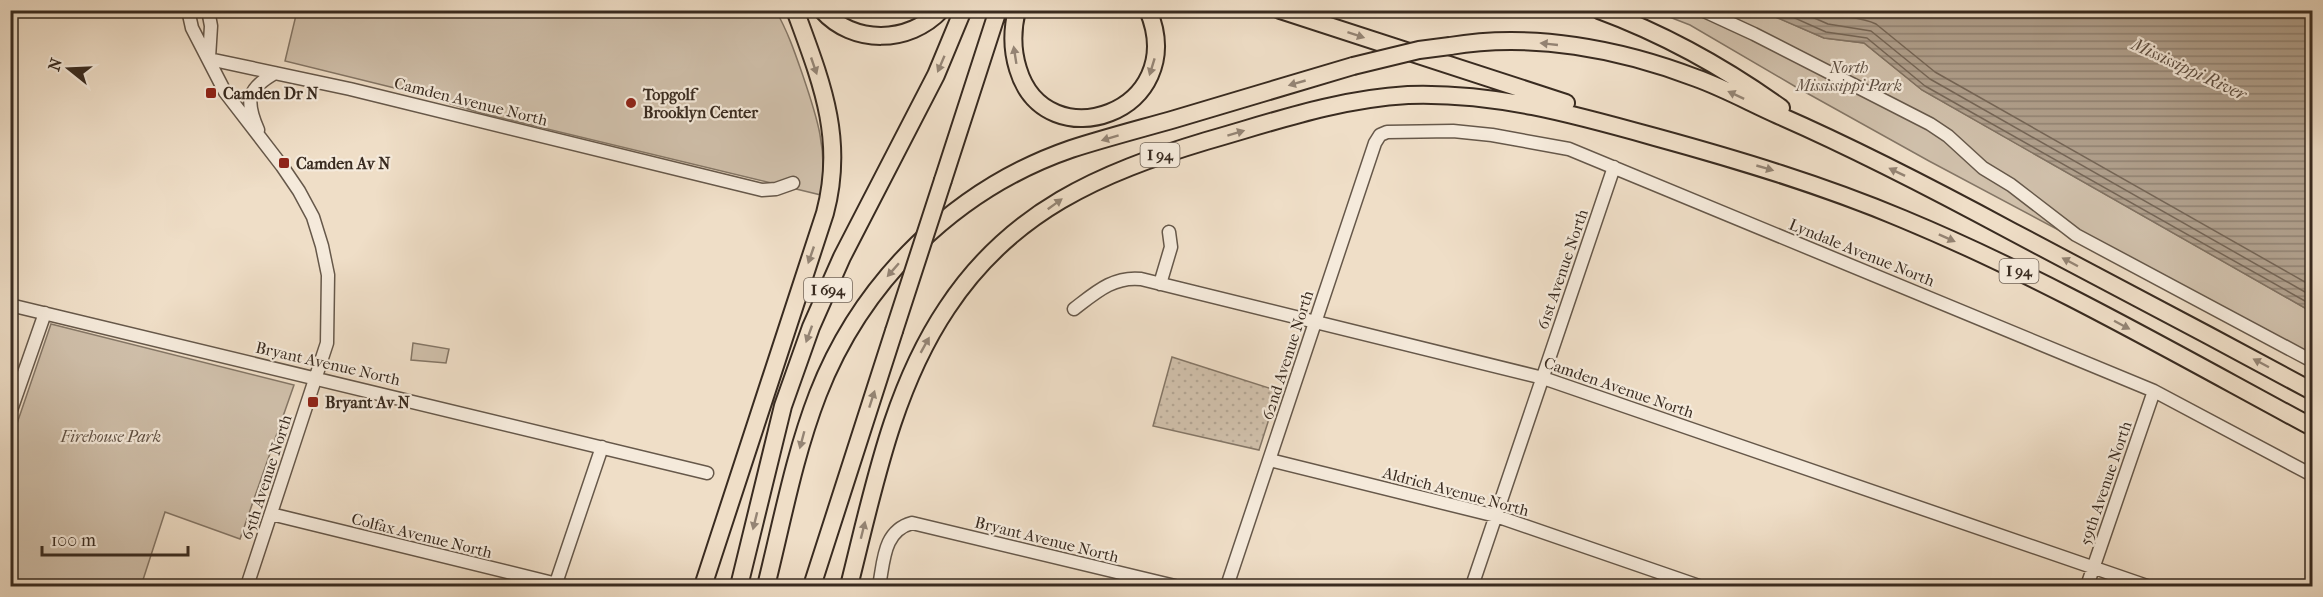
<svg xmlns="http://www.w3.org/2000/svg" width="2323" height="597" viewBox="0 0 2323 597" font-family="'IM FELL French Canon',serif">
	<defs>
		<pattern id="grass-dots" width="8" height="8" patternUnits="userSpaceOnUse" patternTransform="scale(1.5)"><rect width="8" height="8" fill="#d0c0ab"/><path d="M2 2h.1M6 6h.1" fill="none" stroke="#b3a593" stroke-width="1.8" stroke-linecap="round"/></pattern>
		<pattern id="water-rules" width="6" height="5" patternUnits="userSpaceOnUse" patternTransform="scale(1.5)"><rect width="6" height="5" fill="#b1a18e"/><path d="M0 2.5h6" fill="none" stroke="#918374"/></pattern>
	</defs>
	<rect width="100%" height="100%" fill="#efdec7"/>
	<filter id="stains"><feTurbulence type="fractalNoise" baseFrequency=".00333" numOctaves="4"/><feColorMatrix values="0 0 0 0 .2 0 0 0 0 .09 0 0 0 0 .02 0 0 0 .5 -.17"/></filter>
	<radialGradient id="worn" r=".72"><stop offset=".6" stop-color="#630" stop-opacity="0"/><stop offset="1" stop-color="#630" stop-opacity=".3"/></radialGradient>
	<path fill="url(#grass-dots)" stroke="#847666" stroke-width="1.5" d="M1172,357L1278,391L1259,450L1153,426Z"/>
	<path fill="#d0c0ab" stroke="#847666" stroke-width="1.5" d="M297,11H776C788,32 795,53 803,76C817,117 828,150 821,195L481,113L419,94L285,61Z
		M1654,11H1762L1824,38L1864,43L1922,90L2312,312V365L1929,161L1796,87L1690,25Z
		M51,324L294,385L240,539L165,512L141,586H45L11,578V441Z
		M413,343L449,349L446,363L411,360Z"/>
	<path fill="url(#water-rules)" stroke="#817262" stroke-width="1.5" d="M1762,11H2312V312L1922,90L1864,43L1824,38Z"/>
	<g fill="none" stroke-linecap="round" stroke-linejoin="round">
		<path stroke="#756657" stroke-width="1.5" d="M1777,10L1826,32L1867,38L1925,86L2312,305
			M1796,10L1828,24L1871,31L1930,79L2312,296
			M1818,10C1837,19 1858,15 1876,24L1935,72L2312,286"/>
		<defs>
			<path id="minor" d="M188,10L192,28L225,92L282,166L299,191L313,217L322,246L328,275L327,343L247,586
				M208,10L211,26L209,58
				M1702,10L1754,34L1930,124L1948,136L1983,168L2011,185L2076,235L2312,361
				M209,59L350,89L762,190L776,189L793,183
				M258,130C245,100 247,89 275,73
				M1160,284L1171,247L1169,232
				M10,305L707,473
				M1074,309C1095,293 1113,276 1141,279L1543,378L2147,586
				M10,413L45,313
				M1270,460L1496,516L1699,586
				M271,514L565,586
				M555,586L602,447
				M879,586C884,561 883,531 912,523L1175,586
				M1227,586L1375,143L1380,135L1387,132L1453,131L1492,135L1569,149L2154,391L2312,475
				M1472,586L1614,167
				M2087,586L2154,391"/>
			<path id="highway" d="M822,10C853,45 909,44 941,10
				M1017,10C1012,30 1012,50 1018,69C1046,162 1191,112 1148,10
				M1280,10L1566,103
				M1599,10C1664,34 1725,68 1781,108
				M1450,46C1532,32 1620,49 1696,78C1724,88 1751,103 1778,115C1858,150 1935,190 2011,231C2112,284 2212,337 2312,391
				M943,180L998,10
				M703,586L825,213C845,138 821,81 795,10
				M739,586L783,406L811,327L842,257L936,75L963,10
				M766,586C782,522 794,456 818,394C862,281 955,189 1071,149C1105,138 1140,129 1175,119C1234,101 1294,84 1353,66
				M812,586L894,331
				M849,586C873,491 892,390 947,308C1011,211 1100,173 1206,141C1273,122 1337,99 1408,95C1494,92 1573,114 1655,137C1739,160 1822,185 1903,219C2045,278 2178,355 2312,427"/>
		</defs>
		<use href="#minor" stroke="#66584a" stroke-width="15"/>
		<use href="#highway" stroke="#392b20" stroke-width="20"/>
		<use href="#minor" stroke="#f5eadb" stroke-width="12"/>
		<use href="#highway" stroke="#efdec7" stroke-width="16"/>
		<defs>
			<path id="highway-bridge" d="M1353,66L1419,50L1450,46
				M894,331L943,180"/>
		</defs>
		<use href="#highway-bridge" stroke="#392b20" stroke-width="20" stroke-linecap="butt"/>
		<use href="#highway-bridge" stroke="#efdec7" stroke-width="16"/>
	</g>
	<defs><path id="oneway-solid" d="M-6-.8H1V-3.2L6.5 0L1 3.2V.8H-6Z" transform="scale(1.5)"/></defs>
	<g fill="#948474">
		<use href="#oneway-solid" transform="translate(1356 35) rotate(18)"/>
		<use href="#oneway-solid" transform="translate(1549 44) rotate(-174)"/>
		<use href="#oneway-solid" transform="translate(1015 55) rotate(-99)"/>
		<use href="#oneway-solid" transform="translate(941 64) rotate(113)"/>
		<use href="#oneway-solid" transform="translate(814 66) rotate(71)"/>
		<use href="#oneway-solid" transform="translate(1152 67) rotate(107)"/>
		<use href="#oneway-solid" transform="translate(1297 83) rotate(164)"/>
		<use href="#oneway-solid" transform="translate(1736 95) rotate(-155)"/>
		<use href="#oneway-solid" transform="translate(1236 133) rotate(-17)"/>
		<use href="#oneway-solid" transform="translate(1110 138) rotate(163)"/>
		<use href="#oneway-solid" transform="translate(1765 168) rotate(16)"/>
		<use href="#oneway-solid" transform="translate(1897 172) rotate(-154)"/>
		<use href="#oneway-solid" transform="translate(1055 204) rotate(-36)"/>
		<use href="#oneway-solid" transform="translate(1947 238) rotate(24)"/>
		<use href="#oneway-solid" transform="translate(811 255) rotate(109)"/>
		<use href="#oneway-solid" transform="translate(2070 262) rotate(-152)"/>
		<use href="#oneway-solid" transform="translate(893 270) rotate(131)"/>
		<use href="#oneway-solid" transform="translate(2122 325) rotate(28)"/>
		<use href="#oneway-solid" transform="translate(809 334) rotate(110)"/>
		<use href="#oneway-solid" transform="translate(925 345) rotate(-61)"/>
		<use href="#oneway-solid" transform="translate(2261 363) rotate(-152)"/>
		<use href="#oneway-solid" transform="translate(872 399) rotate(-72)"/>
		<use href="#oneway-solid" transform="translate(802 440) rotate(105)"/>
		<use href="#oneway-solid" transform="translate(755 521) rotate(104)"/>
		<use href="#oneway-solid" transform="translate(863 530) rotate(-76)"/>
	</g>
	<g fill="#8f2418" stroke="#f5eadb" stroke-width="2">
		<rect x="205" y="87" width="12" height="12" rx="3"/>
		<circle cx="631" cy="103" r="6"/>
		<rect x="278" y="157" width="12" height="12" rx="3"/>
		<rect x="307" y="396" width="12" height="12" rx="3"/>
	</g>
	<g text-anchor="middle" stroke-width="4.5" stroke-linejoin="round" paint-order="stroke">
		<g fill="#f5eadb" stroke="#716458" stroke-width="1.5">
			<rect x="1140.5" y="143" width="39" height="24" rx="4.5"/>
			<rect x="1999.5" y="259" width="39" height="24" rx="4.5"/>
			<rect x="804" y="278" width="48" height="24" rx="4.5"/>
		</g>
		<g font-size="15" font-weight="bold" fill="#392b20">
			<text x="1160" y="160">I 94</text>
			<text x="2019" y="276">I 94</text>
			<text x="828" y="295">I 694</text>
		</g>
		<g font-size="16" font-style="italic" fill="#5f5043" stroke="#f5eadb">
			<text x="1849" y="73">North<tspan x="1849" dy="18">Mississippi Park</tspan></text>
			<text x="111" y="442">Firehouse Park</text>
		</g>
		<g font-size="16" font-weight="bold" fill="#392b20" stroke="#f5eadb" text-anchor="start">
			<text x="223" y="99">Camden Dr N</text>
			<text x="643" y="100">Topgolf<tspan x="643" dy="18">Brooklyn Center</tspan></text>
			<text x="296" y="169">Camden Av N</text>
			<text x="325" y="408">Bryant Av N</text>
		</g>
		<g font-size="16" fill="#392b20" stroke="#f5eadb">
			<text transform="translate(471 101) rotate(14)" y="6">Camden Avenue North</text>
			<text transform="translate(1862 252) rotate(22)" y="6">Lyndale Avenue North</text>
			<text transform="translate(1562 269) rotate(-71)" y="6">61st Avenue North</text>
			<text transform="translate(1287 355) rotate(-72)" y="6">62nd Avenue North</text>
			<text transform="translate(328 363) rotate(13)" y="6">Bryant Avenue North</text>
			<text transform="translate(1619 387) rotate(19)" y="6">Camden Avenue North</text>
			<text transform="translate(266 477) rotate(-72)" y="6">65th Avenue North</text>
			<text transform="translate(2105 483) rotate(-71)" y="6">59th Avenue North</text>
			<text transform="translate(1456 491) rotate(15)" y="6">Aldrich Avenue North</text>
			<text transform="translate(422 535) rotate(14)" y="6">Colfax Avenue North</text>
			<text transform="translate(1047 539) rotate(14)" y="6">Bryant Avenue North</text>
		</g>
		<g font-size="18" font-style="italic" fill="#5d4e41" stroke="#f5eadb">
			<text transform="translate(2189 69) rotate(25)" y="6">Mississippi River</text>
		</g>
	</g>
	<rect width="2323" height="597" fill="none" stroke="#efdec7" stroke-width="36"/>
	<rect x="12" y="12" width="2299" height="573" fill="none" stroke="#392b20" stroke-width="3"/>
	<rect x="18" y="18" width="2287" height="561" fill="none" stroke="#392b20" stroke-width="1.5"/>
	<g transform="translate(69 69) rotate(288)" stroke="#f5eadb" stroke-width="4.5" paint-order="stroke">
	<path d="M0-4.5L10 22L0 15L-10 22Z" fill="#392b20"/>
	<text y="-9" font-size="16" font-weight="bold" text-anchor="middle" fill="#392b20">N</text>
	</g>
	<path d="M42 546v9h146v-9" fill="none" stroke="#392b20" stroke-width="3"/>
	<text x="51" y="546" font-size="18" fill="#392b20" stroke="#f5eadb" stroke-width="4.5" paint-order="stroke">100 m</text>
	<rect width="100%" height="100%" filter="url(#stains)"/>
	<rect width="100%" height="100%" fill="url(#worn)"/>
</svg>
